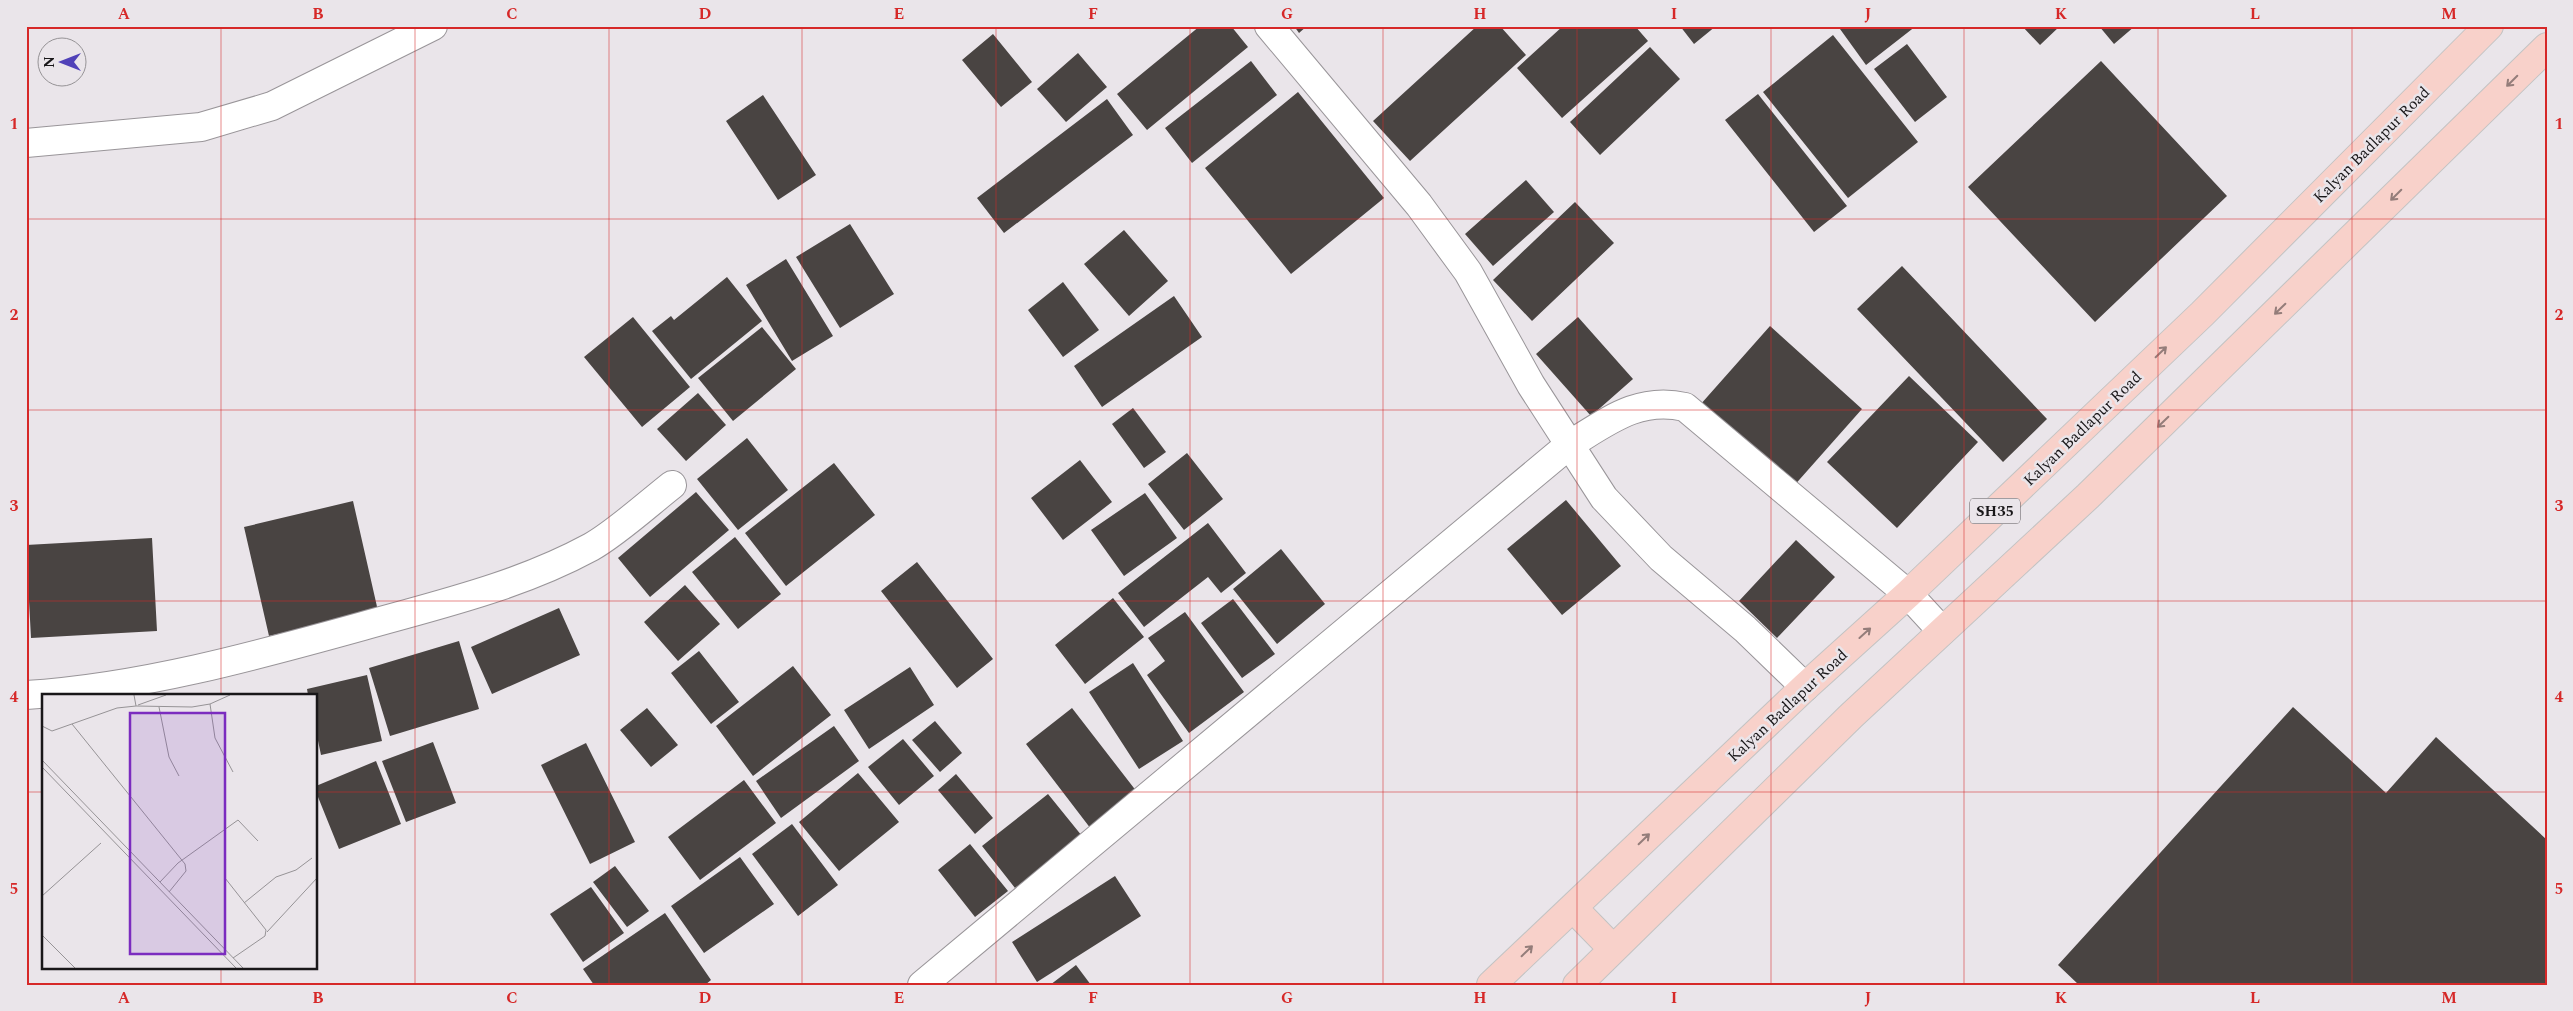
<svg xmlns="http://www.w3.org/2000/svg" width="2573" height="1011" viewBox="0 0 2573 1011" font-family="Spectral,serif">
	<rect width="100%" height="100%" fill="#eae5ea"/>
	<path fill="#494442" d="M1200,26H1231L1248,47L1147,130L1117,94Z
		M1294,26H1307L1299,33Z
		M1477,26H1500L1526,55L1410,161L1373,121Z
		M1563,26H1635L1648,41L1562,118L1517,68Z
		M1680,26H1716L1694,44Z
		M1844,26H1916L1866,65L1840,29Z
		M2022,26H2060L2040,45Z
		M2099,26H2135L2114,44Z
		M993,34L1032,82L1001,107L962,60Z
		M1833,35L1918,142L1848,198L1763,92Z
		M1907,44L1947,97L1915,122L1874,69Z
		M1650,47L1680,79L1600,155L1570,122Z
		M1078,53L1107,87L1066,122L1037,89Z
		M1251,61L1277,95L1192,163L1165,128Z
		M2101,61L2227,196L2095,322L1968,187Z
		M1298,92L1384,198L1291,274L1205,168Z
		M1758,94L1847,206L1814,232L1725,120Z
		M763,95L816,175L778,200L726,121Z
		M1107,99L1133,135L1004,233L977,198Z
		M1526,180L1554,212L1493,266L1465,234Z
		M1575,202L1614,243L1532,321L1493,280Z
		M850,224L894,294L840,328L796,257Z
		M1124,230L1168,281L1129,316L1084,264Z
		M786,259L833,336L792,361L746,285Z
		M1902,266L2047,419L2003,462L1857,309Z
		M727,277L762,321L691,379L652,331L671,316L674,320Z
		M1063,282L1099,330L1063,357L1028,310Z
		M1174,296L1202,337L1102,407L1074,366Z
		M633,317L690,387L642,427L584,357Z
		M1578,317L1633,379L1591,416L1536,354Z
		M1770,326L1862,409L1792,488L1700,405Z
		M762,327L796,369L733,421L698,378Z
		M1909,376L1978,442L1897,528L1827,462Z
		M698,393L726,425L686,461L657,429Z
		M1133,408L1166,452L1144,468L1112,424Z
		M747,438L788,490L738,530L697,479Z
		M1187,453L1223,499L1184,530L1148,484Z
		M1080,460L1112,502L1063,540L1031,498Z
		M834,463L875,515L786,586L745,533Z
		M696,492L729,530L650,597L618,558Z
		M1145,493L1177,538L1124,576L1091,530Z
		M1566,500L1621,566L1562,615L1507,549Z
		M353,501L378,611L269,636L244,527Z
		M1208,523L1246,573L1221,593L1208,577L1144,627L1118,593Z
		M735,537L781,594L738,629L692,572Z
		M152,538L157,631L31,638L26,545Z
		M1796,540L1835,577L1777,638L1739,601Z
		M1281,549L1325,604L1277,644L1233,589Z
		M917,562L993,659L957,688L881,591Z
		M685,585L720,624L678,661L644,622Z
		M1113,598L1144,637L1085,684L1055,645Z
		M1233,599L1275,654L1242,678L1201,623Z
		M559,608L580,655L492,694L471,647Z
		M1185,612L1244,692L1189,733L1147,675L1165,661L1148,638Z
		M459,641L479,709L390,736L369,668Z
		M699,651L739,702L711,724L671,673Z
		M1133,663L1183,741L1139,769L1089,692Z
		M793,666L831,715L753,776L716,726Z
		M910,667L934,705L869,749L844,710Z
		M367,675L382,741L321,755L316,731V695H308L307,689Z
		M2293,707L2386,793L2436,737L2547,840V985H2079L2058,965Z
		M647,708L678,745L651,767L620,730Z
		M1072,708L1137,792L1091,829L1026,744Z
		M935,721L962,753L940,772L912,740Z
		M834,726L859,761L781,818L756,781Z
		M903,739L934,776L899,805L868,767Z
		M433,742L456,803L406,822L382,761Z
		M586,743L635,842L590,864L541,765Z
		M376,761L401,824L339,849L316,792V786Z
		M858,773L899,822L839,871L799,822Z
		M956,774L993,818L975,834L938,790Z
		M744,780L776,823L700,880L668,837Z
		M1048,794L1082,836L1015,888L982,846Z
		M792,824L838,885L798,916L752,854Z
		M970,844L1008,891L975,917L938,870Z
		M740,857L774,904L704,953L671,906Z
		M615,866L649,911L627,927L593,882Z
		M1115,876L1141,916L1037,982L1012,942Z
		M591,887L624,933L583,962L550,914Z
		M665,913L711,980L705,985H594L583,969Z
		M1076,965L1091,985H1050Z"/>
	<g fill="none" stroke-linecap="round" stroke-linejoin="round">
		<defs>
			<path id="minor" d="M1269,26L1419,205L1468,272L1531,385L1604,498L1661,558L1745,629L1805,687
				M26,143L201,127L272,106L433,26
				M26,695C139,688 255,656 363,626C441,604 519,586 591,547C616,533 649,503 672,485
				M922,985L1569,445C1607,422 1638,396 1685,407L1908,594L1942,631"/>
			<path id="primary" d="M1573,908L1613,949
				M1491,985L1805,687L1908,594L2202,314L2489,26
				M1577,985L1851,716L2088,496L2547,47"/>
		</defs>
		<use href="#minor" stroke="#999599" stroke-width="30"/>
		<use href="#primary" stroke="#c3c3c3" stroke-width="30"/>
		<use href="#minor" stroke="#fff" stroke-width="28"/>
		<use href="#primary" stroke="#f8d1ca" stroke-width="28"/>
	</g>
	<defs><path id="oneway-shaft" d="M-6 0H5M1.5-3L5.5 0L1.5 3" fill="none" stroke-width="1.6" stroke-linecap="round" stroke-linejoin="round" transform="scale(1.25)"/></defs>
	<g stroke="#947d7a">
		<use href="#oneway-shaft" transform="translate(2512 81) rotate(135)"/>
		<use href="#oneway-shaft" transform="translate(2396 195) rotate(135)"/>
		<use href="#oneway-shaft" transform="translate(2280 309) rotate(136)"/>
		<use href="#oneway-shaft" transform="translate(2161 352) rotate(-44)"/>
		<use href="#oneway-shaft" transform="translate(2163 422) rotate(136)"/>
		<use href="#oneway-shaft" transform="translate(1865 633) rotate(-42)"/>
		<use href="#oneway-shaft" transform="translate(1644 839) rotate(-44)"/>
		<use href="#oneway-shaft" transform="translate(1527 951) rotate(-44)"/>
	</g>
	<path fill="none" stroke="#d62828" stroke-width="1" stroke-opacity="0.55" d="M221,26V695M415,26V985M609,26V985M802,26V985M996,26V985M1190,26V985M1383,26V985M1577,26V985M1771,26V985M1964,26V985M2158,26V985M2352,26V985M26,219H2547M26,410H2547M26,601H2547M26,792H44M316,792H2547M221,967V985"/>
	<g text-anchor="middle" stroke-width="5" stroke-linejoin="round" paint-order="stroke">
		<rect fill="#eae5ea" stroke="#585558" stroke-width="1" x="1970" y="498.5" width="50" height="25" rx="4"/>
		<g font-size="15" font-weight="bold" fill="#191719">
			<text x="1995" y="516">SH35</text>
		</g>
		<g font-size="16" fill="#191719" stroke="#eae5ea">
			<text transform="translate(2371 144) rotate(-45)" y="6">Kalyan Badlapur Road</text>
			<text transform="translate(2082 428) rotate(-44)" y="6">Kalyan Badlapur Road</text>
			<text transform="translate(1787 705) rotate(-43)" y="6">Kalyan Badlapur Road</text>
		</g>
	</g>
	<g transform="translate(42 694)">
		<rect width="275" height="275" fill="#eae5ea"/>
		<path fill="none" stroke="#969396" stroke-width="1" d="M168,10L173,44L191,78M96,11L124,1M94,12L150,13L168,10L188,1M117,13L127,63L137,82M30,30L143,170L144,177L127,198M0,32L10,37L75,14L94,12L92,1M0,66L201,274M0,73L194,274M183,184L224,236L223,242L191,264M118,188L136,169L196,126L216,147M0,202L59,149M202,209L234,183L254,176L270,164M225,238L275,184M0,241L33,274"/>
		<path fill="#7b2cbf" fill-opacity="0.15" stroke="#7b2cbf" stroke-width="2.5" d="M88,19H183V260H88Z"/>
		<rect width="275" height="275" fill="none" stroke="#191719" stroke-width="2.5"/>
	</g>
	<rect width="2573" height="1011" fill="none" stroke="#eae5ea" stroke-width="55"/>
	<g transform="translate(62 62) rotate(270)"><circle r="24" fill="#eae5ea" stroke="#969396"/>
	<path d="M0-4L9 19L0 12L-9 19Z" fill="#5041b8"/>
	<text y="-8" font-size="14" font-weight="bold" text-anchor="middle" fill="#191719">N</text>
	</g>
	<rect x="28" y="28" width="2518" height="956" fill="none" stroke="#d62828" stroke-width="2"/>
	<g font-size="16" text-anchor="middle" font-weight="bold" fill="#d62828">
		<text x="124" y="19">A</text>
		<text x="318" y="19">B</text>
		<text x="512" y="19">C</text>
		<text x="705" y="19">D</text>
		<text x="899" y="19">E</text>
		<text x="1093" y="19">F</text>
		<text x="1287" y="19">G</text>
		<text x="1480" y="19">H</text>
		<text x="1674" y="19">I</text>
		<text x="1868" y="19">J</text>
		<text x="2061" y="19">K</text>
		<text x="2255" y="19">L</text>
		<text x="2449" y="19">M</text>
		<text x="14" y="129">1</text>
		<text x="2559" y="129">1</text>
		<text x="14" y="320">2</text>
		<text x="2559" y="320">2</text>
		<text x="14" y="511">3</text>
		<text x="2559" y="511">3</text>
		<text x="14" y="702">4</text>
		<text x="2559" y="702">4</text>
		<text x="14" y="894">5</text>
		<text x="2559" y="894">5</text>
		<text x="124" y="1003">A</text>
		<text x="318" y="1003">B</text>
		<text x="512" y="1003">C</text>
		<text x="705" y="1003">D</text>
		<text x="899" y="1003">E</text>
		<text x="1093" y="1003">F</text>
		<text x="1287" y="1003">G</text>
		<text x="1480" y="1003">H</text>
		<text x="1674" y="1003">I</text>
		<text x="1868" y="1003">J</text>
		<text x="2061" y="1003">K</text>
		<text x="2255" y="1003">L</text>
		<text x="2449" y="1003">M</text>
	</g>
</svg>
